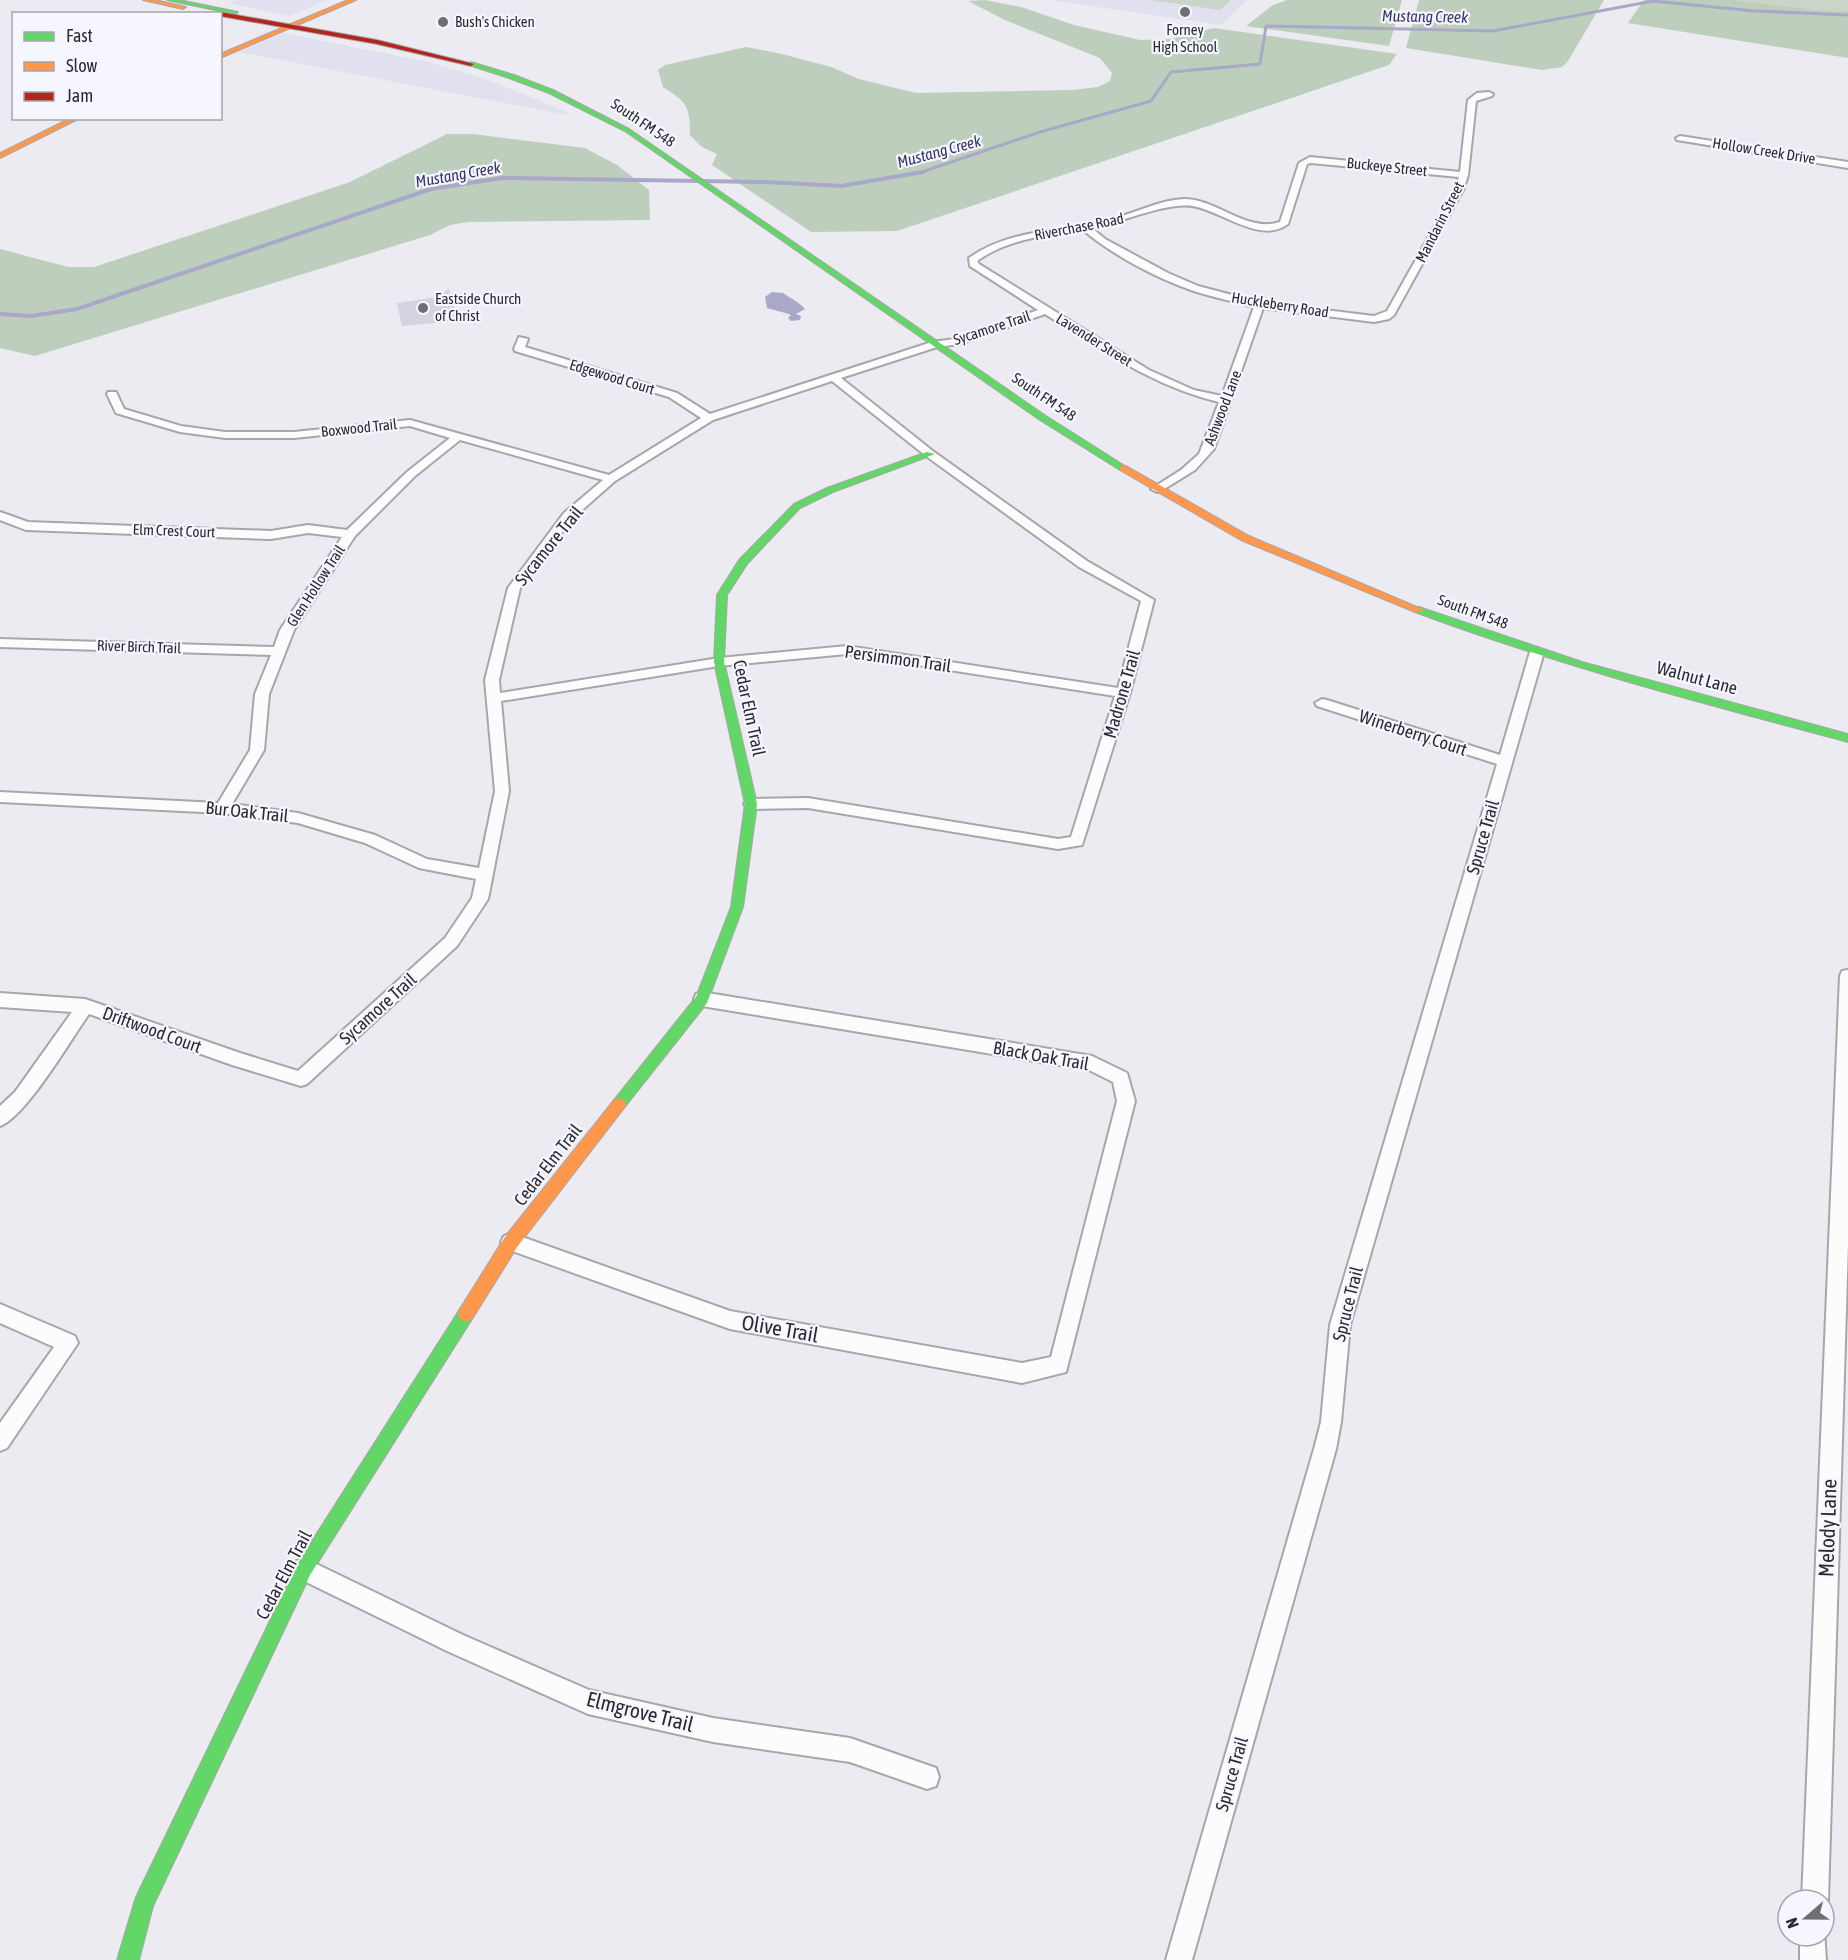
<svg xmlns="http://www.w3.org/2000/svg" width="1848" height="1960" viewBox="0 0 1848 1960" font-family="'Asap Condensed',sans-serif">
	<rect width="100%" height="100%" fill="#ebebf1"/>
	<path fill="#e0e0ee" d="M236,0H327L289,16L228,3Z
		M1050,0H1247L1221,25Z
		M283,33L428,62L488,80L565,111L568,115L239,52Z"/>
	<path fill="#cad5ca" d="M1151,0H1231L1220,10Z
		M1735,0H1848V11L1819,10Z"/>
	<path fill="#bdcebc" d="M985,0L1021,7L1074,25L1140,40L1171,39L1214,28L1397,54L1389,65L897,231L811,232L712,165L717,154L702,147L690,135C690,106 687,102 663,87L658,70L665,65L746,47L782,54L831,67L859,79L916,93L1072,90L1098,87L1110,81L1112,73L1100,58L1005,20L968,1Z
		M1287,0H1402L1389,46L1246,26L1273,5Z
		M1419,0H1604L1568,61L1562,67L1542,70L1406,48Z
		M1644,0H1735L1819,10L1848,11V58L1628,23Z
		M447,134H473L585,148L617,165L649,190L650,220L468,222L450,225L430,235L35,356L0,348V249L68,267H94L350,182Z"/>
	<path fill="#a9a8c9" d="M772,292L783,293C791,299 798,301 805,309L796,314L801,316L800,320L791,321L788,318L791,315L789,314L767,308L765,297Z"/>
	<g fill="none" stroke-linecap="round" stroke-linejoin="round">
		<path stroke="#a9a8c9" stroke-width="3" d="M919,173L1040,132L1151,101L1171,72L1260,64L1266,26L1493,31L1653,1L1754,11L1848,15"/>
		<path stroke="#a9a8c9" stroke-width="4" d="M0,314L31,316L77,309L431,189L502,178L767,182L841,186L923,172"/>
	</g>
	<path fill="#d4d4e0" d="M449,289L458,321L402,326L397,303L437,297Z"/>
	<g fill="none" stroke-linecap="round" stroke-linejoin="round">
		<defs>
			<path id="street" d="M1489,92L1493,94L1492,96L1476,101L1468,175L1463,190L1394,315L1389,319L1374,322L1263,308L1214,449L1195,470L1161,491L1157,492L1151,489L1181,470L1199,454L1219,402C1152,386 1103,350 1045,314L960,344L937,347L841,378L934,452L1087,561L1154,600L1130,693L1082,845L1058,849L808,808L751,809L744,804L751,799L808,798L1058,839L1071,837L1115,696L847,654L719,666L501,701L509,791L488,899L457,946L307,1084L301,1086L232,1065L89,1014C71,1039 26,1117 0,1126V1106L15,1092L72,1012L0,1007V993L85,999L240,1053L298,1071L445,938L472,898L476,879L419,868L365,843L298,823L222,813L0,802V792L218,803L250,750L255,694L271,655L0,647V639L274,647L280,630L342,537L308,533L271,539L26,530L0,520V512L28,522L271,531L308,525L347,530L407,472L450,438L410,426L294,438H225L180,432L116,413L107,394L108,392H116L124,409L181,426L225,432H294L410,420L609,475L701,418L669,397L515,351L514,349L519,337L528,339L525,347L677,393L710,414L932,342L955,339L1038,310L970,266L969,258C1010,229 1062,231 1109,220C1133,214 1159,200 1184,199C1217,199 1247,233 1280,222L1299,163L1310,157L1460,172L1468,100L1477,93ZM1311,163L1459,177L1455,190L1387,311L1374,316L1259,302L1198,286L1168,273L1105,239L1092,228C1119,223 1167,202 1192,206C1221,210 1260,245 1288,224L1307,164ZM1083,230C1113,255 1154,277 1191,290C1211,297 1233,301 1254,307L1222,396L1194,390L1149,370L979,264L977,261C1007,239 1047,235 1083,230ZM832,381L926,456L1079,567L1141,601L1118,688L847,646L719,658L500,693L499,680L520,588L572,519L615,481L713,420ZM460,440L603,480L564,513L508,588L485,680L495,791L479,868L427,859L375,835L298,813L232,804L264,750L269,694L294,630L355,536L415,476Z
				M1680,136L1848,162V168L1677,140L1676,138Z
				M1537,648L1544,652L1350,1325L1341,1422L1336,1449L1192,1960H1166L1314,1449L1321,1422L1330,1325L1497,764L1317,706L1315,703L1322,699L1327,700L1500,755L1530,652Z
				M1848,970V1244L1828,1900L1824,1909V1900H1802L1840,976L1842,971Z
				M702,992L1092,1056L1127,1073L1135,1101L1066,1372L1022,1383L730,1329L504,1248L501,1242L504,1236L511,1233L730,1311L1022,1363L1051,1357L1117,1101L1113,1082L1089,1070L702,1006L696,1004L694,999L696,994Z
				M0,1304L75,1336L78,1343L7,1448L0,1451V1423L54,1347L0,1323Z
				M304,1558L463,1635L589,1690L713,1718L850,1738L936,1768L939,1777L936,1786L927,1789L850,1762L713,1742L588,1714L447,1651L296,1577L293,1569L296,1561Z
				M1824,1931L1826,1960H1800V1936H1824Z"/>
			<path id="fast" d="M167,0H179L238,12L235,14Z
				M471,62L514,75L553,90L629,129L1046,416L1128,468L1120,470L1040,420L625,131L549,93L509,78L469,65Z
				M927,452L935,454L833,492L800,508L747,564L727,595L724,662L757,804L743,907L707,1003L624,1108L619,1110L614,1108L612,1104L614,1100L696,997L731,907L745,804L714,662L717,595L739,560L794,504L827,488Z
				M1419,607L1582,662L1848,734V742C1702,703 1557,665 1415,612V608Z
				M466,1306L472,1309L474,1314L472,1319L310,1575L153,1906L139,1960H117L136,1897L298,1563L460,1309Z"/>
			<path id="slow" d="M143,0H155L186,7L183,9Z
				M348,0H356L220,58V54Z
				M71,118H80L0,158V153Z
				M1120,466H1126L1249,536L1424,610L1423,612H1415L1241,540L1120,470Z
				M619,1098L624,1100L626,1104L624,1108L517,1247L472,1319L466,1322L460,1319L458,1314L460,1309L505,1237L614,1100Z"/>
			<path id="jam" d="M220,12L377,40L474,64L471,66L377,44L220,16V14H218Z"/>
		</defs>
		<use href="#street" stroke="#a7a7ab" stroke-width="4"/>
		<use href="#fast" stroke="#a7a7ab" stroke-width="2"/>
		<use href="#slow" stroke="#a7a7ab" stroke-width="2"/>
		<use href="#jam" stroke="#a7a7ab" stroke-width="2"/>
		<use href="#street" fill="#fcfcfd" fill-rule="evenodd"/>
		<use href="#fast" fill="#63d668" fill-rule="evenodd"/>
		<use href="#slow" fill="#ff974d" fill-rule="evenodd"/>
		<use href="#jam" fill="#b3261e" fill-rule="evenodd"/>
	</g>
	<g fill="#6e6e73" stroke="#f6f6ff" stroke-width="2">
		<circle cx="1185" cy="12" r="6"/>
		<circle cx="443" cy="22" r="6"/>
		<circle cx="423" cy="308" r="6"/>
	</g>
	<g text-anchor="middle" stroke-width="4.5" stroke-linejoin="round" paint-order="stroke">
		<g font-size="15" fill="#2b2b2f" stroke="#f6f6ff" text-anchor="start">
			<text x="455" y="27">Bush's Chicken</text>
			<text x="1185" y="35" text-anchor="middle">Forney<tspan x="1185" dy="17">High School</tspan></text>
			<text x="435" y="304">Eastside Church<tspan x="435" dy="17">of Christ</tspan></text>
		</g>
		<g font-size="15" fill="#2b2b2f" stroke="#f6f6ff">
			<text transform="translate(643 123) rotate(34)" y="5">South FM 548</text>
			<text transform="translate(1764 151) rotate(9)" y="5">Hollow Creek Drive</text>
			<text transform="translate(1387 167) rotate(6)" y="5">Buckeye Street</text>
			<text transform="translate(1440 222) rotate(-63)" y="5">Mandarin Street</text>
			<text transform="translate(1079 227) rotate(-11)" y="5">Riverchase Road</text>
			<text transform="translate(1280 305) rotate(9)" y="5">Huckleberry Road</text>
			<text transform="translate(992 328) rotate(-18)" y="5">Sycamore Trail</text>
			<text transform="translate(1094 340) rotate(32)" y="5">Lavender Street</text>
			<text transform="translate(612 377) rotate(17)" y="5">Edgewood Court</text>
			<text transform="translate(1044 397) rotate(34)" y="5">South FM 548</text>
			<text transform="translate(1223 408) rotate(-69)" y="5">Ashwood Lane</text>
			<text transform="translate(359 428) rotate(-6)" y="5">Boxwood Trail</text>
			<text transform="translate(174 531) rotate(2)" y="5">Elm Crest Court</text>
			<text transform="translate(316 586) rotate(-57)" y="5">Glen Hollow Trail</text>
			<text transform="translate(1473 612) rotate(20)" y="5">South FM 548</text>
			<text transform="translate(139 647) rotate(2)" y="5">River Birch Trail</text>
		</g>
		<g font-size="16" font-style="italic" fill="#39346c" stroke="#f6f6ff">
			<text transform="translate(1425 16) rotate(1)" y="6">Mustang Creek</text>
			<text transform="translate(939 151) rotate(-15)" y="6">Mustang Creek</text>
			<text transform="translate(458 174) rotate(-10)" y="6">Mustang Creek</text>
		</g>
		<g font-size="18" fill="#2b2b2f" stroke="#f6f6ff">
			<text transform="translate(549 546) rotate(-51)" y="6">Sycamore Trail</text>
			<text transform="translate(898 659) rotate(8)" y="6">Persimmon Trail</text>
			<text transform="translate(1697 678) rotate(15)" y="6">Walnut Lane</text>
			<text transform="translate(1122 694) rotate(-74)" y="6">Madrone Trail</text>
			<text transform="translate(749 708) rotate(78)" y="6">Cedar Elm Trail</text>
			<text transform="translate(1413 733) rotate(18)" y="6">Winerberry Court</text>
			<text transform="translate(247 812) rotate(6)" y="6">Bur Oak Trail</text>
			<text transform="translate(1483 837) rotate(-74)" y="6">Spruce Trail</text>
			<text transform="translate(378 1009) rotate(-42)" y="6">Sycamore Trail</text>
			<text transform="translate(152 1030) rotate(20)" y="6">Driftwood Court</text>
			<text transform="translate(1041 1056) rotate(10)" y="6">Black Oak Trail</text>
			<text transform="translate(548 1165) rotate(-52)" y="6">Cedar Elm Trail</text>
			<text transform="translate(1348 1304) rotate(-76)" y="6">Spruce Trail</text>
			<text transform="translate(284 1575) rotate(-62)" y="6">Cedar Elm Trail</text>
			<text transform="translate(1232 1774) rotate(-74)" y="6">Spruce Trail</text>
		</g>
		<g font-size="21" fill="#2b2b2f" stroke="#f6f6ff">
			<text transform="translate(780 1329) rotate(10)" y="7">Olive Trail</text>
			<text transform="translate(1828 1528) rotate(-88)" y="7">Melody Lane</text>
			<text transform="translate(640 1712) rotate(14)" y="7">Elmgrove Trail</text>
		</g>
	</g>
	<rect x="12" y="12" width="210" height="108" fill="#f6f6ff" stroke="#a5a5ac" stroke-width="1.5"/>
	<rect x="24" y="32" width="30" height="9" fill="#63d668" stroke="#a5a5ac" stroke-width="1.5"/>
	<text x="66" y="42" font-size="18" fill="#2b2b2f">Fast</text>
	<rect x="24" y="62" width="30" height="9" fill="#ff974d" stroke="#a5a5ac" stroke-width="1.5"/>
	<text x="66" y="72" font-size="18" fill="#2b2b2f">Slow</text>
	<rect x="24" y="92" width="30" height="9" fill="#b3261e" stroke="#a5a5ac" stroke-width="1.5"/>
	<text x="66" y="102" font-size="18" fill="#2b2b2f">Jam</text>
	<g transform="translate(1806 1918) rotate(250)"><circle r="28" fill="#f6f6ff" stroke="#a5a5ac" stroke-width="1.5"/>
	<path d="M0-4.5L10 22L0 15L-10 22Z" fill="#6e6e73"/>
	<text y="-9" font-size="16" font-weight="bold" text-anchor="middle" fill="#2b2b2f">N</text>
	</g>
</svg>
